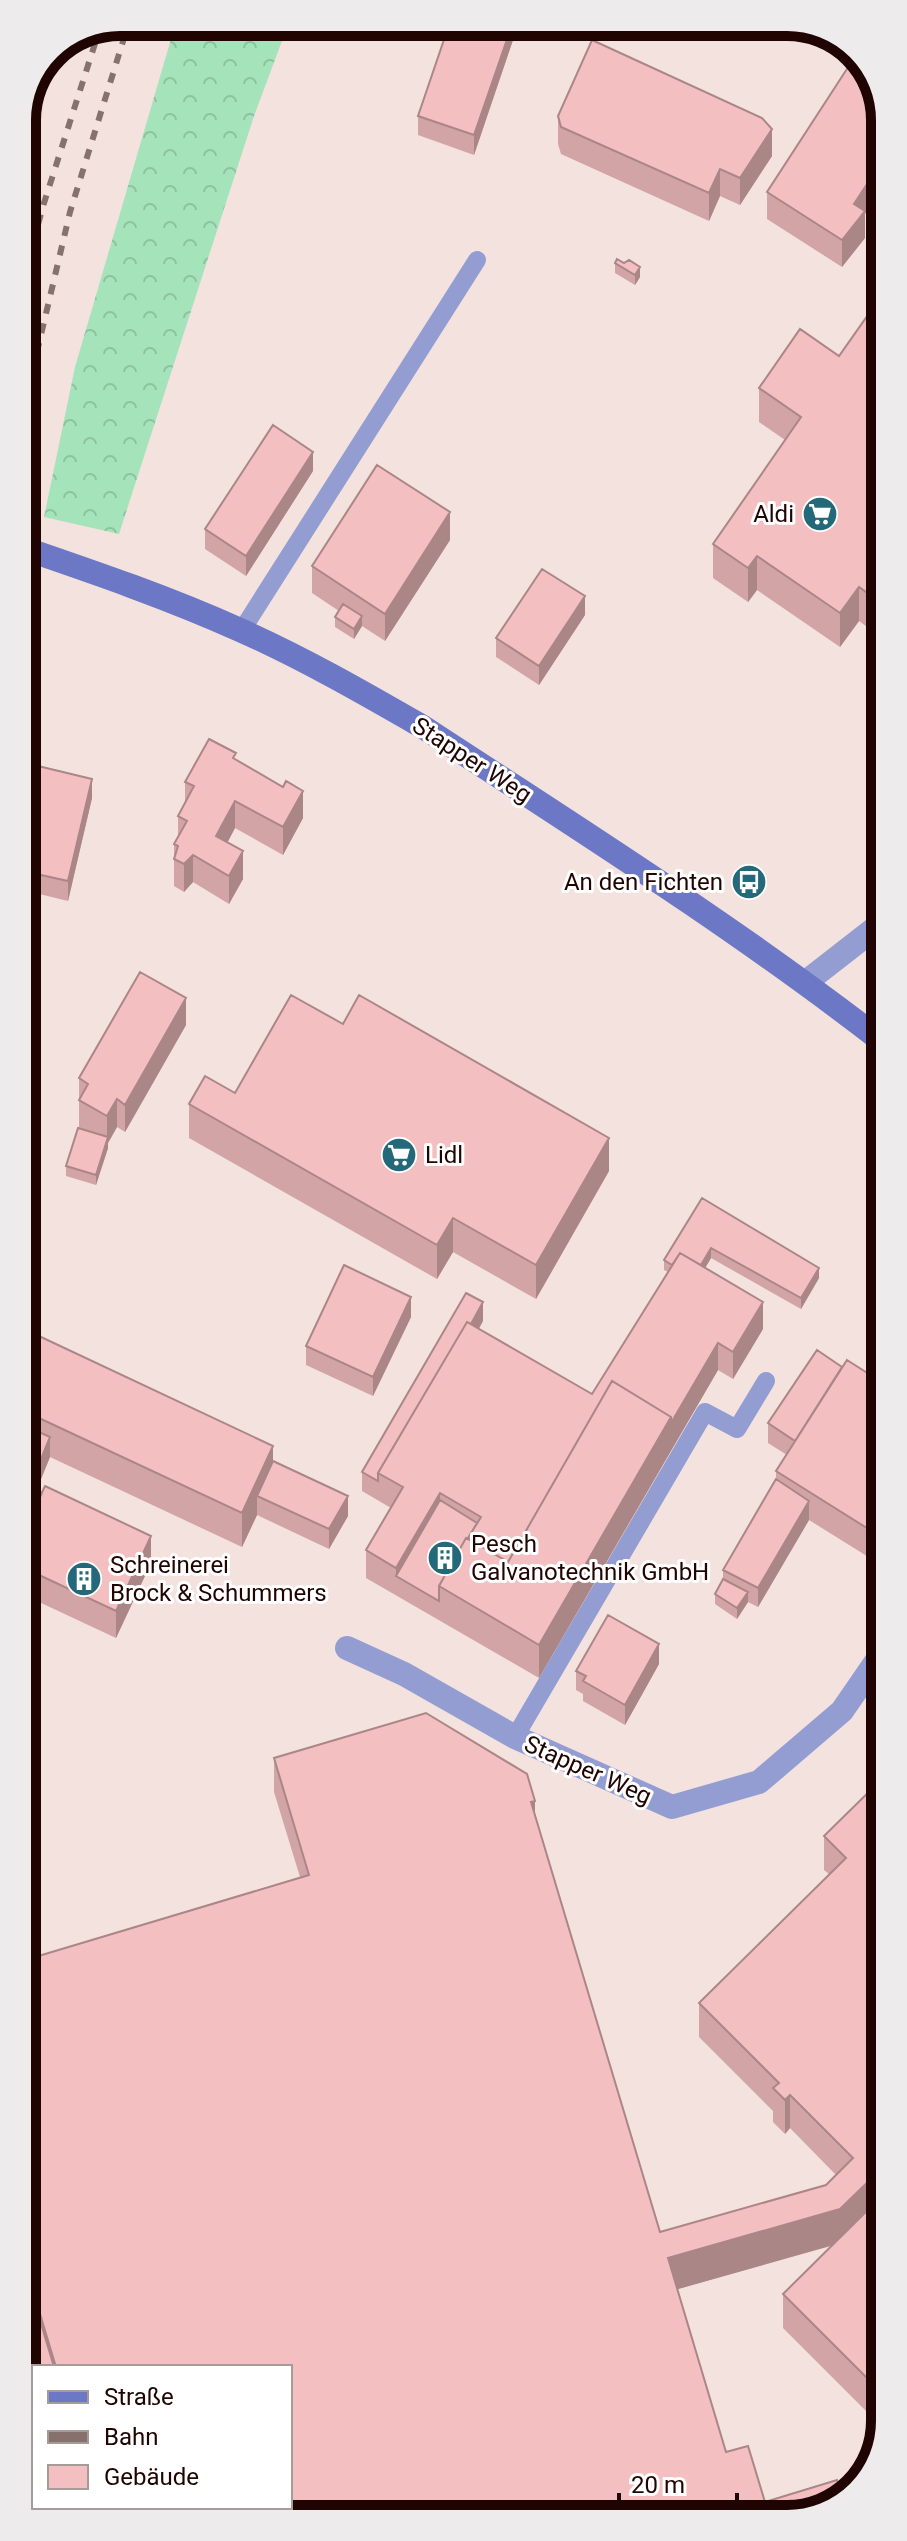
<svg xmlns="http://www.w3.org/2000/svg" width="907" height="2541" viewBox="0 0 907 2541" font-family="Roboto,sans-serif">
	<defs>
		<pattern id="forest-crowns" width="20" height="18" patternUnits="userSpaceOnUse" patternTransform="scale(2)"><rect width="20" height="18" fill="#a5e4bb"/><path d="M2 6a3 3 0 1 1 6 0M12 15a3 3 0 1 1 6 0" fill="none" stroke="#8ec29f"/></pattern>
	</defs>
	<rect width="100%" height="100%" fill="#f3e2dd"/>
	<path fill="url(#forest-crowns)" d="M176,22H289L254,116L119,534L44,517L75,367Z"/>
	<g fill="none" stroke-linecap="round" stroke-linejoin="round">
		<path stroke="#939dd2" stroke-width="18" d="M242,630L477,260
			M515,1737L705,1412L737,1429L766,1381"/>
		<path stroke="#939dd2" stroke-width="24" d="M806,982L883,922
			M347,1648L404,1674L515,1737L672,1807L759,1782L842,1711L884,1650"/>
		<path stroke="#6c78c6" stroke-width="24" d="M23,548C96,573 169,598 240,630C303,658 364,693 423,727C579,829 736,928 883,1042"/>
		<path stroke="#87716d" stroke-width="6" stroke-dasharray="10 10" stroke-linecap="butt" d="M22,282L44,203L99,31
			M23,411L70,212L129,22"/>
	</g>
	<path fill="#d2a4a6" d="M515,22V34L474,155L418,135V116Z
		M558,116L772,156L740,205L720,196L709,221L561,154L558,144Z
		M767,192L865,214V238L842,267L767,219Z
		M615,263L640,277L635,285L615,273Z
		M882,295L877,634L859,621L840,647L757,590L748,602L713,578V544L785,440L759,422V388L839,356Z
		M313,471L246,576L205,549V529Z
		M450,540L385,641L362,626L354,639L335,627V617L339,611L312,593V566Z
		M585,615L539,685L496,657V638Z
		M236,760L303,818L283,855L235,828L227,843L243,879L229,904L193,882L184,892L174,886V844L178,838V816L185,802V782Z
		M92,798L68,901L23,890V826Z
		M343,1024L609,1171L536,1299L453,1252L437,1279L189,1138V1104L235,1093Z
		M186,1025L125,1132L117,1127L108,1143V1148L96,1185L66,1176V1166L82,1129L79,1128V1078Z
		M702,1198L819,1278L801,1309L711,1258L705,1268L763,1329L733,1379L718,1370L539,1678L366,1578V1550L391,1508L362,1491V1472L483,1321L479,1329L592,1394L668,1272L664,1270V1260Z
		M411,1317L373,1396L306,1365V1346Z
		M24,1329L273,1461L348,1516L329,1549L257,1515L242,1547L50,1457L39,1484L24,1477Z
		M842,1367L883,1383L884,1536L870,1558L809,1520L758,1607L748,1602L737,1619L715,1604V1594L723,1579V1570L776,1479V1471L787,1455L768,1443V1423Z
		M24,1484L151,1563L116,1638L24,1595Z
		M659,1664L625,1725L583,1701V1694L576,1690V1671Z
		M274,1758L535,1817L660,2232L826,2185L836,2175L790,2128L785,2134L773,2122V2111L699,2037V2003L829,1874L824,1870V1836L884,1777L885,2422L883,2428L783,2328V2294L831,2246L677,2289L726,2452L765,2502L813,2516L113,2519L84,2507H290V2367H34V2461L25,2447V2302H27L25,2298V1960L300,1877L274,1792Z"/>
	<path fill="#ab8687" d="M513,22H515V34L474,155V135Z
		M772,129V156L740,205V178Z
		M882,161V189L865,214V238L842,267V240L854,204Z
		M720,169V196L709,221V193Z
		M640,267V277L635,285V275Z
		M313,452V471L246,576V556Z
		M450,512V540L385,641V614Z
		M757,556V590L748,602V568Z
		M859,587V621L840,647V613Z
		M882,592V626L877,634V600Z
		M585,596V615L539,685V666Z
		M362,616V626L354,639V629Z
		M92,779V798L68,901V881Z
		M303,791V818L283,855V827Z
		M235,801V828L216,864V836Z
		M243,851V879L229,904V876Z
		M193,855V882L184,892V864Z
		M186,998V1025L125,1132V1105Z
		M117,1099V1127L108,1143V1148L96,1185V1175L107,1139V1116Z
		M609,1138V1171L536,1299V1265Z
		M453,1218V1252L437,1279V1245Z
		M711,1248V1258L694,1287V1277Z
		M819,1268V1278L801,1309V1298Z
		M411,1297V1317L373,1396V1377Z
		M483,1302V1321L391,1480Z
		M763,1302V1329L733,1379V1352Z
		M718,1343V1370L539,1678V1645L671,1417Z
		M50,1437V1457L39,1484V1464Z
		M273,1446V1480L257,1496V1515L242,1547V1513Z
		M440,1493V1520L396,1576V1568Z
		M348,1496V1516L329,1549V1529Z
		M809,1501V1520L758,1607V1588Z
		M884,1509V1536L870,1558V1530Z
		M151,1536V1563L116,1638V1611Z
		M748,1592V1602L737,1619V1608Z
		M659,1644V1664L625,1725V1705Z
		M535,1801V1835L531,1802Z
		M790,2095V2128L785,2134V2100Z
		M873,2177V2211L840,2243L668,2292V2258Z"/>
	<path fill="#f4bfc1" stroke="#ab8687" stroke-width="2" d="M450,22H513L474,135L418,116Z
		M592,40L762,118L772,129L740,178L720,169L709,193L561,127L558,116Z
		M856,55L882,94V161L854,204L865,211L842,240L767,192Z
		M617,259L624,263L629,260L640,267L635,275L615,263Z
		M882,295V592L877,600L859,587L840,613L757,556L748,568L713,544L801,417L759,388L800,329L839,356Z
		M273,425L313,452L246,556L205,529Z
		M377,465L450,512L385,614L312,566Z
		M542,569L585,596L539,666L496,638Z
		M343,604L362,616L354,629L335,617Z
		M209,739L236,753L233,758L283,787L286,781L303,791L283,827L235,801L216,836L243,851L229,876L193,855L184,864L174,859L178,846L174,844L187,821L178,816L194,786L185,782Z
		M38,766L92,779L68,881L23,871V826Z
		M140,972L186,998L125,1105L117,1099L107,1116L79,1100L88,1084L79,1078Z
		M291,995L343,1024L359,995L609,1138L536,1265L453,1218L437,1245L189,1104L205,1076L235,1093Z
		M78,1128L108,1137L96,1175L66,1166Z
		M702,1198L819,1268L801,1298L711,1248L701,1265L680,1253L672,1265L664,1260Z
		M680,1253L763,1302L733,1352L718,1343L671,1423V1417L612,1381L508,1562L468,1538L481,1517L440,1493L396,1568L366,1550L403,1487L378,1473L467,1322L592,1394Z
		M344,1265L411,1297L373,1377L306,1346Z
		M466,1293L483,1302L471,1324L467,1322L378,1473V1481L362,1472Z
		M24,1329L273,1446L242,1513L24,1411Z
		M817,1350L842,1367L795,1441L768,1423Z
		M847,1360L883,1383L884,1509L870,1530L776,1471Z
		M612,1381L671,1417L539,1645L439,1586L466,1538L508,1562Z
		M24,1425L50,1437L39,1464L24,1457Z
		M273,1461L348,1496L329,1529L257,1496Z
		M776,1479L809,1501L758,1588L723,1570Z
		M24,1484L42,1493L24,1530Z
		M45,1486L151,1536L116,1611L24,1568V1530Z
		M440,1500L477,1523L468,1538H466L439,1586V1601L396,1576Z
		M723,1579L748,1592L737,1608L715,1594Z
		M608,1615L659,1644L625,1705L583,1681L586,1676L576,1671Z
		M426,1713L527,1774L535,1801L531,1802L660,2232L826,2185L853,2158L790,2095L785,2100L773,2088L779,2083L699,2003L846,1858L824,1836L884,1777L885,2189L873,2177L840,2209L668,2258L726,2452L748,2446L765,2502L837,2480L842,2496L813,2516L113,2519L99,2513L97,2507H290V2367H56L25,2264V1960L309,1875L274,1758Z
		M885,2193V2396L783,2294Z
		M34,2300L54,2367H34V2461L25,2445V2302Z
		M84,2507H95L97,2512Z"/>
	<defs>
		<symbol id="supermarket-disc" viewBox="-11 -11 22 22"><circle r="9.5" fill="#236979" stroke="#fff"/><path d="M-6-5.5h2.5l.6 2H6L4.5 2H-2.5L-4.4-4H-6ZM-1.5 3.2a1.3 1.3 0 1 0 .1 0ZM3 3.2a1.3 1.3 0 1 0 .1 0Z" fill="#fff"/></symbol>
		<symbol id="bus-disc" viewBox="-11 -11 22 22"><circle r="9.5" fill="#236979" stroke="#fff"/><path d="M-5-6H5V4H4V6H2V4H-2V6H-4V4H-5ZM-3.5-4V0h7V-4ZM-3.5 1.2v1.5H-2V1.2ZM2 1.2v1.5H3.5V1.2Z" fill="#fff"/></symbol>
		<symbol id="building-disc" viewBox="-11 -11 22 22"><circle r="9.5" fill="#236979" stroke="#fff"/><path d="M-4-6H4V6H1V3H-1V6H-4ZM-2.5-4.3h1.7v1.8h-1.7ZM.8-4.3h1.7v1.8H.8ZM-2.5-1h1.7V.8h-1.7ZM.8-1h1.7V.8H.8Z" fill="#fff"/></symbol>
	</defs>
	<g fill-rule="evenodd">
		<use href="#supermarket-disc" x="800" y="494" width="40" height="40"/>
		<use href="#bus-disc" x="729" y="862" width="40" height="40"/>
		<use href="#supermarket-disc" x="379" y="1135" width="40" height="40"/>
		<use href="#building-disc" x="425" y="1538" width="40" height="40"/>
		<use href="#building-disc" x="64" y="1559" width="40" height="40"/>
	</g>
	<g text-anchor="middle" stroke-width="6" stroke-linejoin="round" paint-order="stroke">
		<g font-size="24" fill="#1f0401" stroke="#fff" text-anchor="start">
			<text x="794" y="522" text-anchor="end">Aldi</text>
			<text x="723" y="890" text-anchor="end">An den Fichten</text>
			<text x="425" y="1163">Lidl</text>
			<text x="471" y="1552">Pesch<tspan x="471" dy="28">Galvanotechnik GmbH</tspan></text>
			<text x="110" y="1573">Schreinerei<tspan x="110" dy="28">Brock &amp; Schummers</tspan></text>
		</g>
		<g font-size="24" fill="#1f0401" stroke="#fff">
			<text transform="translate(472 760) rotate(33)" y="8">Stapper Weg</text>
			<text transform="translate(588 1770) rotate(24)" y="8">Stapper Weg</text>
		</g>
	</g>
	<path d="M0 0H907V2541H0ZM120 36H787A84 84 0 0 1 871 120V2421A84 84 0 0 1 787 2505H120A84 84 0 0 1 36 2421V120A84 84 0 0 1 120 36Z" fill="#edebeb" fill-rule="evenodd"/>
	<path fill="none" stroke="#1f0401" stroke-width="10" d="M120 36H787A84 84 0 0 1 871 120V2421A84 84 0 0 1 787 2505H120A84 84 0 0 1 36 2421V120A84 84 0 0 1 120 36Z"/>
	<rect x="32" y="2365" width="260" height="144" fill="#ffffff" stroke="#a59b99" stroke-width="2"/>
	<rect x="48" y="2391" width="40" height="12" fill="#6c78c6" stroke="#a59b99" stroke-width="2"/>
	<text x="104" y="2405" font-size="24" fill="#1f0401">Straße</text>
	<rect x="48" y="2431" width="40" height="12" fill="#87716d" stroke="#a59b99" stroke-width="2"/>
	<text x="104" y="2445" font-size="24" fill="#1f0401">Bahn</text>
	<rect x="48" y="2465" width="40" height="24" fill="#f4bfc1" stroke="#a59b99" stroke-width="2"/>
	<text x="104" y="2485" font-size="24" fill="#1f0401">Gebäude</text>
	<path d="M619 2493v12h118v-12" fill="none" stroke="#1f0401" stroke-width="4"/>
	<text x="631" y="2493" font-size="24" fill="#1f0401" stroke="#ffffff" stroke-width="6" paint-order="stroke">20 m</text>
</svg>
